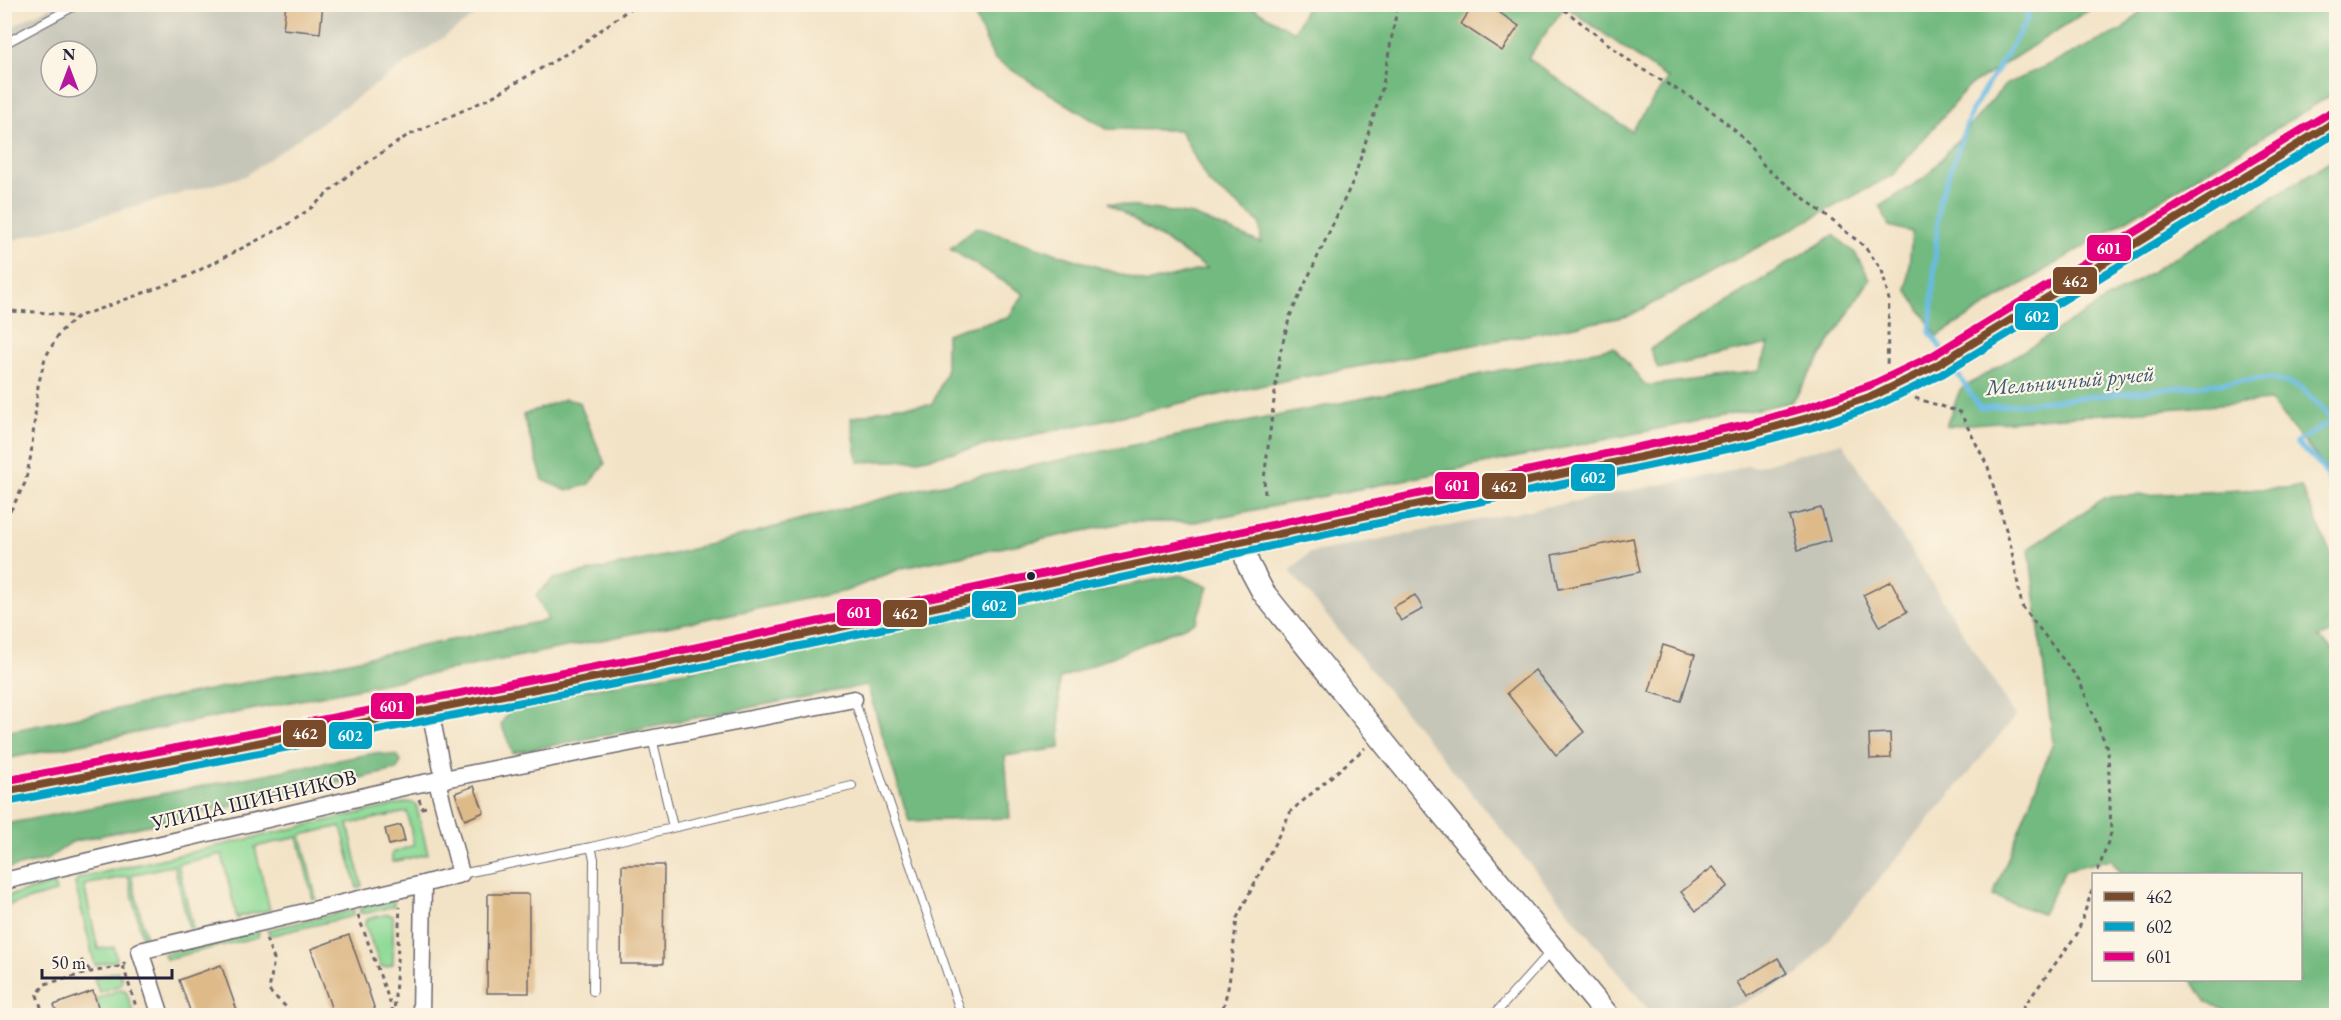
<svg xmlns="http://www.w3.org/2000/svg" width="2341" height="1020" viewBox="0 0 2341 1020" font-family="'EB Garamond',serif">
	<rect width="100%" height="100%" fill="#fcf5e5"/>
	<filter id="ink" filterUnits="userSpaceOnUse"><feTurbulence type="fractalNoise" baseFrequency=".0167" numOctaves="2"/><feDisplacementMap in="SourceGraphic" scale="12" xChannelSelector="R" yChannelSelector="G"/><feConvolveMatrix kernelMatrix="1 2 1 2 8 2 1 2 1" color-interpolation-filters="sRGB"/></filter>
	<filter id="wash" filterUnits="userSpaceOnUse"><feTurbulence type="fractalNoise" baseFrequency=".008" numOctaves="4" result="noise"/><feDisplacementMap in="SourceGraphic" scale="24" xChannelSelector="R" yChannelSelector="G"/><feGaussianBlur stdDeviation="1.35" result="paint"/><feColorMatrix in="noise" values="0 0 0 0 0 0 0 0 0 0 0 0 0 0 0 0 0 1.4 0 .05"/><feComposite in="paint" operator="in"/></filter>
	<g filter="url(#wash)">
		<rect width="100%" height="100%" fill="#f3e3c6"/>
		<path fill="#c5c5b8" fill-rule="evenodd" d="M54,5H490L245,176L5,242V30ZM51,51H87V87H51Z
			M1842,442L2016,716L1800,974L1743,1003L1709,1015H1653L1290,571L1309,553L1736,470L1737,468L1750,465V467H1754Z"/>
		<path fill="#8fda97" stroke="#587e69" stroke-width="1.5" d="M408,802L416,804L428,854L392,862V853L414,845L407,812L348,824L362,886L357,888L341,826L301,835L316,898L313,899L298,837L255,847L270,910L240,916L237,919L222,854L178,864L193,928H189L174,865L131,875L146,938L142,937L128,876L84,885L98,949L114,947L117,960L95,965L75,884L79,878Z
			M54,884L56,892L8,905L6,899L8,896Z
			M394,901V906L368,913H360V908Z
			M354,910L353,916L273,935H270L267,930Z
			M388,914L393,916V964L387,967H381L365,925L366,919Z
			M259,932L258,937L174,957L166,959L164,954Z
			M117,971L122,978L121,985L99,992L94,978Z
			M121,989L126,991L134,1015H101L96,999Z"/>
		<path fill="#73ba80" stroke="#4a6e5e" stroke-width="1.5" fill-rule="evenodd" d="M1308,4L2097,5L1968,87L1893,175L1629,316L1292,379L918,460L858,462L851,418L897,406L932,405L946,372V334L964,328L1008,318L1024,294L950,249L976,227L1147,283L1207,268L1108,203L1193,215L1261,243L1260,223L1208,182L1180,130L1107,129L994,59L970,5H1248L1294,32ZM1565,6L1668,79L1631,131L1528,58Z
			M2147,5H2336V92L1937,336L1907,290L1912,232L1889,226L1880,206L1926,177L2005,85L2122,30Z
			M2336,158V473L2333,477L2270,401L1946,426L1960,390Z
			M1834,235L1855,253L1870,279L1792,402L1195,522H1127L902,568L846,591L5,759V732L548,620L536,595L553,579L673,554L923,488L1614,347L1646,386L1759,371L1769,344L1658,369L1650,349Z
			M565,399L579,402L605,464L589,484L567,491L543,480L523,415Z
			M2301,487L2336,565V633L2318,637L2336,653V1015H2232L2206,1001L2191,980H2300V874H2122L2111,859L2065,870L2042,914L1993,896L2053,743L2029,548L2106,497Z
			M1180,575L1208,587L1196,622L1059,679L1060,748L1005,756L1010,818L909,821L867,685L513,753L501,724L514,704Z
			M375,753L398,756L401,762L396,770L72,842L46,860L5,869V824Z"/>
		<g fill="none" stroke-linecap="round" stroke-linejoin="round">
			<path stroke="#68bbe4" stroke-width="5" d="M1945,354L1930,332L1939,201L1972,110L2029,17L2020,4
				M1950,362L1980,408L2270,378L2301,387L2333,420L2296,443L2321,465L2336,496"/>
		</g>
		<g id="blocks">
			<path fill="#deba89" d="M286,4H323L320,33L283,29Z
				M1474,4H1487L1519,26L1502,51L1461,24Z
				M1821,508L1830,541L1798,550L1789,516Z
				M1633,538L1640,572L1559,589L1552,555Z
				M1891,581L1907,612L1880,626L1863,595Z
				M1415,595L1423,609L1401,621L1393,607Z
				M1663,645L1695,655L1681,701L1649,692Z
				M1535,670L1584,732L1556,755L1507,693Z
				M1890,733L1891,758L1870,759L1869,734Z
				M474,786L484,812L465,820L455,793Z
				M401,825L405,841L389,845L385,829Z
				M622,865H664L663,964H621Z
				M1713,867L1728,886L1696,911L1681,892Z
				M488,894H529V993H487Z
				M349,935L368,989L377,1016H334L311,949Z
				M1778,958L1787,973L1747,998L1737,982Z
				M221,965L239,1016H192L179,980Z
				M93,991L101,1016H58L54,1005Z"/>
		</g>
	</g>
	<g filter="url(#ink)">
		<use href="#blocks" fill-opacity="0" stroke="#6b666c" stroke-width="1.5"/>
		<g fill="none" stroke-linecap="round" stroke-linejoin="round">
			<defs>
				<path id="service" d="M4,44L78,4
					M854,699L962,1016
					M652,738L673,827
					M591,847L594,859L593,991
					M461,874L591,847L852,786
					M1493,1016L1553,949"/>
				<path id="minor" d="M430,710L444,780
					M4,881L408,786L854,699
					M161,1016L140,951L423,884
					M421,1016L423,884L461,874L437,781"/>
				<path id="secondary" d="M1242,541L1248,564L1263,592L1390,750L1608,1016
					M4,792L695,658L1299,528L1749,434L1811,417L1875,395L1937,365L2336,121"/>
			</defs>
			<use href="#service" stroke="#6b666c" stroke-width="10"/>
			<use href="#minor" stroke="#6b666c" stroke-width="19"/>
			<use href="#secondary" stroke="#6b666c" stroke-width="25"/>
			<path stroke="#6b666c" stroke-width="3" stroke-dasharray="4.5 4.5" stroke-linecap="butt" d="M1557,4L1635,65L1707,107L1740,135L1766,168L1864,246L1882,270L1889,300L1887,367
				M4,311L38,312L77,317
				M1915,398L1960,412L1988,467L2011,547L2022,606L2079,680L2108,750L2111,833L2097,874
				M1265,494L1264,479L1280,353L1290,316L1354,179L1382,89L1398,4
				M4,517L12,508L25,483L31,455L38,386L45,358L60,332L77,317L182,279L287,225L311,208L346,177L405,137L488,99L578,47L636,4
				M419,799L422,808L426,807
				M358,915L393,1011
				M266,939L274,959L269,991L296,1016
				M81,960L91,972
				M123,966L139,1016
				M44,1016L37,995L45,984L91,972L123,966L125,962
				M394,1016L400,907
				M1221,1016L1229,984L1237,918L1291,811L1365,748
				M2017,1016L2077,934L2094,885"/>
			<use href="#service" stroke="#fff" stroke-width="8"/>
			<use href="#minor" stroke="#fff" stroke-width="16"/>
			<use href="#secondary" stroke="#fff" stroke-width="22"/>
			<defs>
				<path id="bus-1" d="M4,792L695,658L1749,434L1811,417L1875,395L1937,365L2336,121"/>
				<path id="bus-2" d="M6,802L697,668L1751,444L1814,427L1878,405L1942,374L2336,133"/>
				<path id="bus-3" d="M4,781L693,648L1747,424L1808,407L1871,385L1932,356L2331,112"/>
			</defs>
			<use href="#bus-1" stroke="#fcf5e5" stroke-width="12"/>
			<use href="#bus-2" stroke="#fcf5e5" stroke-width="12"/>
			<use href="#bus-3" stroke="#fcf5e5" stroke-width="12"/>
			<use href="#bus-1" stroke="#7a4b2a" stroke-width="8"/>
			<use href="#bus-2" stroke="#02a2c7" stroke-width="8"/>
			<use href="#bus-3" stroke="#e5007d" stroke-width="8"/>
		</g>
	</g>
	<circle fill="#22223b" stroke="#fcf5e5" stroke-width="2" cx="1031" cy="576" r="5"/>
	<g text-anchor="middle" stroke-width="4.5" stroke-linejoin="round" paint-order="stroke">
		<g font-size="21" fill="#22223b" stroke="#fcf5e5">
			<text transform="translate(254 800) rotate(-13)" y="7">УЛИЦА ШИННИКОВ</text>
		</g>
		<g font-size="22" font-style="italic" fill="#3a5876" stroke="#fcf5e5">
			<text transform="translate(2070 380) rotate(-5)" y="8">Мельничный ручей</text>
		</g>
	</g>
	<g stroke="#fcf5e5" stroke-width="2">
		<rect x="2086" y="234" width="46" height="28" rx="6" fill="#e5007d"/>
		<rect x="2052" y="266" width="46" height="29" rx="6" fill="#7a4b2a"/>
		<rect x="2014" y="302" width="45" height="29" rx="6" fill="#02a2c7"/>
		<rect x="1570" y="463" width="46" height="29" rx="6" fill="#02a2c7"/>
		<rect x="1434" y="471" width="46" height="29" rx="6" fill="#e5007d"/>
		<rect x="1481" y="472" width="46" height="28" rx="6" fill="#7a4b2a"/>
		<rect x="971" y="590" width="46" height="29" rx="6" fill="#02a2c7"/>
		<rect x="836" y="598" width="46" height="29" rx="6" fill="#e5007d"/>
		<rect x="882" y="599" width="46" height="29" rx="6" fill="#7a4b2a"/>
		<rect x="370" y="692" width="45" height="28" rx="6" fill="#e5007d"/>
		<rect x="282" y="719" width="45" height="29" rx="6" fill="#7a4b2a"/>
		<rect x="328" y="721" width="45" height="29" rx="6" fill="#02a2c7"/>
	</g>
	<g font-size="16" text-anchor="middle" font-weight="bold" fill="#fff">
		<text x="2109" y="254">601</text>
		<text x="2075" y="287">462</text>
		<text x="2037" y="322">602</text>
		<text x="1593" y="483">602</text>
		<text x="1457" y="491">601</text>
		<text x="1504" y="492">462</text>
		<text x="994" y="611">602</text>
		<text x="859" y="618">601</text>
		<text x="905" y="619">462</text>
		<text x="392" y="712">601</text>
		<text x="305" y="739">462</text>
		<text x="350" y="741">602</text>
	</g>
	<rect width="2341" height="1020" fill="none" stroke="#fcf5e5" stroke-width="24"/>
	<rect x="2092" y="873" width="210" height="108" fill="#fcf5e5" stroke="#a5a1a1" stroke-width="1.5"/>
	<rect x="2104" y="892" width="30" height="9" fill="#7a4b2a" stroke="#a5a1a1" stroke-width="1.5"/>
	<text x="2146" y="903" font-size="18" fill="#22223b">462</text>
	<rect x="2104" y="922" width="30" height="9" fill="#02a2c7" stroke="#a5a1a1" stroke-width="1.5"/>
	<text x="2146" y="933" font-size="18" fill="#22223b">602</text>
	<rect x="2104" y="952" width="30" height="9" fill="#e5007d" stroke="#a5a1a1" stroke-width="1.5"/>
	<text x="2146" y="963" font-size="18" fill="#22223b">601</text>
	<g transform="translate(69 69)"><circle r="28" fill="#fcf5e5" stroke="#a5a1a1" stroke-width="1.5"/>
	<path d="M0-4.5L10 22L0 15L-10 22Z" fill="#b5179e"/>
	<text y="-9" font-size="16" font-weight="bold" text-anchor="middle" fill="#22223b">N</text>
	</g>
	<path d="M42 969v9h130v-9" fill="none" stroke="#22223b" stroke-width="3"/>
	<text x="51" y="969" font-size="18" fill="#22223b" stroke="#fcf5e5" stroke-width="4.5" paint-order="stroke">50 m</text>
</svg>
